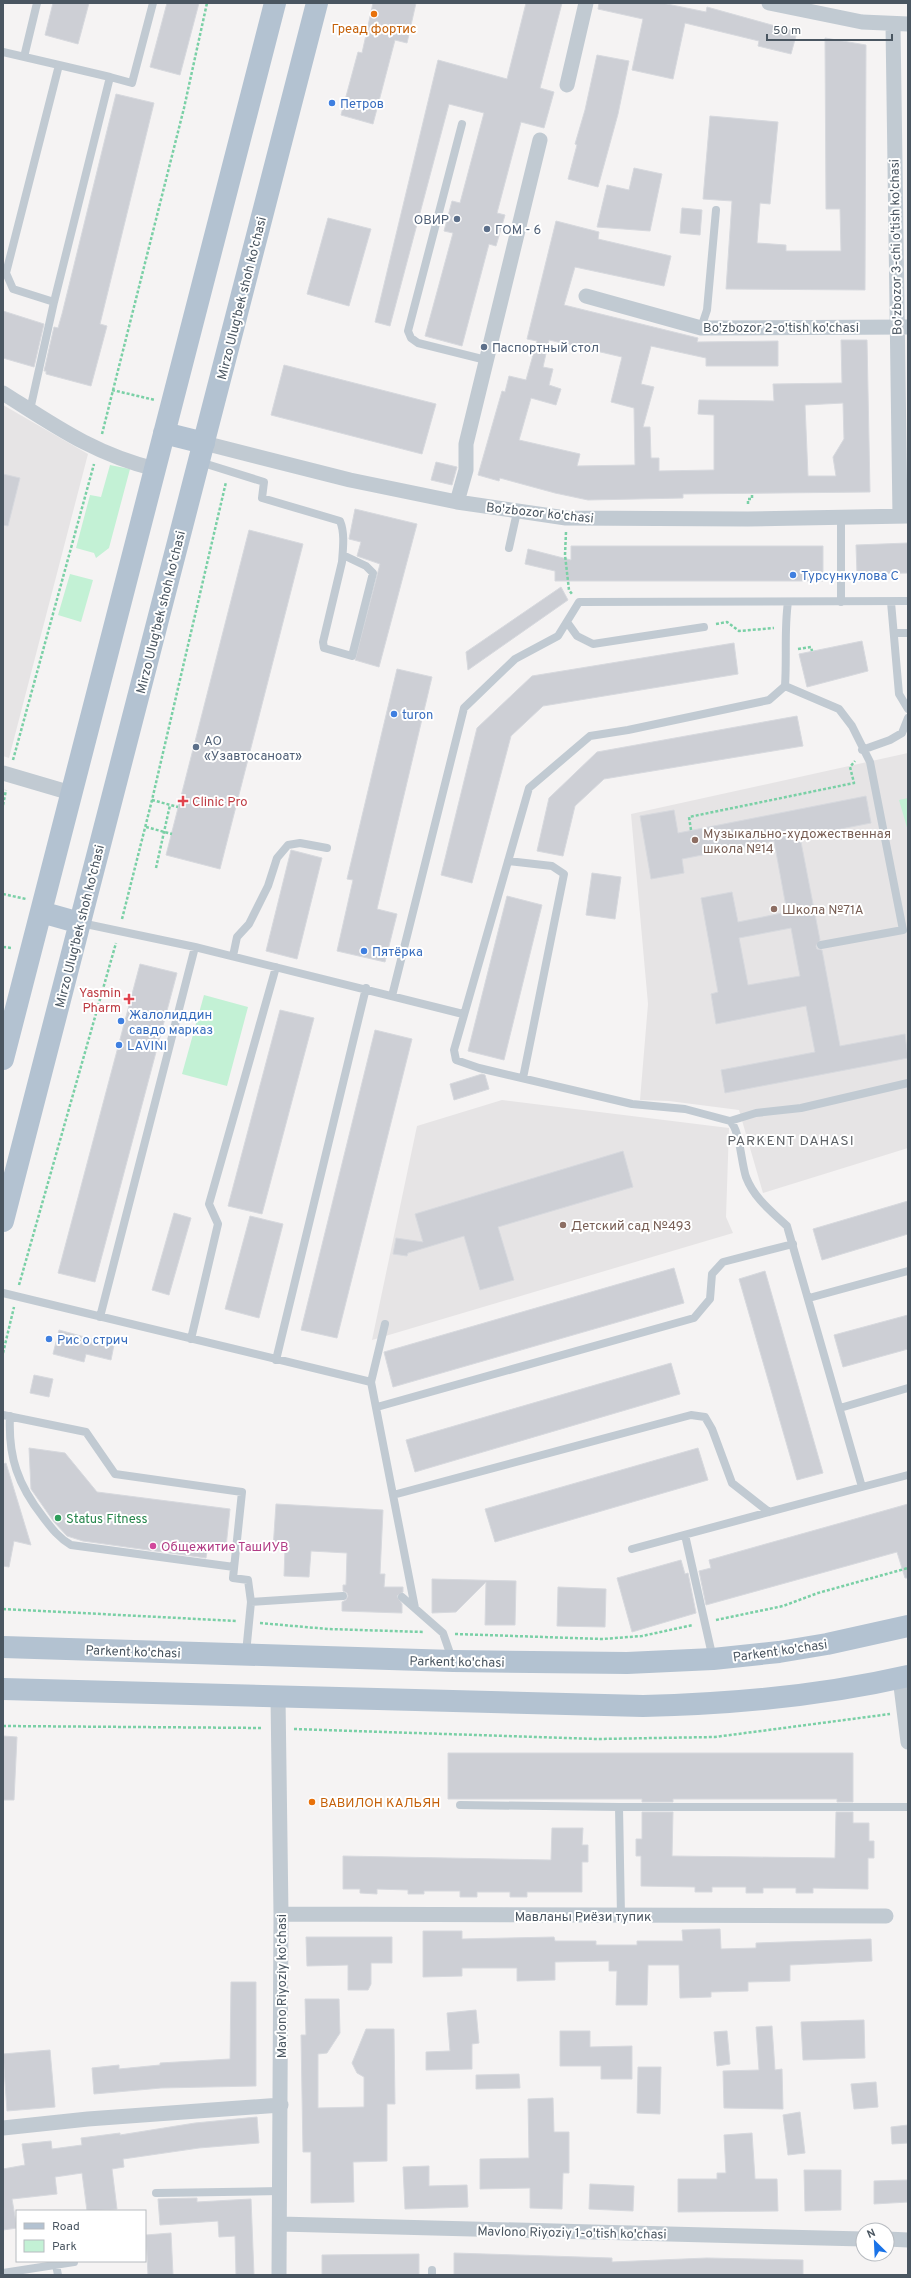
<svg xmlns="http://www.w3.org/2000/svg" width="911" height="2278" viewBox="0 0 911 2278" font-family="Overpass,sans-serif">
	<rect width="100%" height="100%" fill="#f5f3f3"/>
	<path fill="#e6e4e5" d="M3,405L88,454L9,758L3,756Z
		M908,753V1148L763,1193L739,1110L669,1101L640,1100L648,1004L631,814Z
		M502,1100L729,1128L726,1217L733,1233L372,1340L417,1126Z"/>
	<path fill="#c3f1d5" d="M110,465L130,469L109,548L96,558L94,553L76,548L90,495L101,497Z
		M70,574L93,580L81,622L58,615Z
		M908,798V831L899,800Z
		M204,995L248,1007L227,1086L182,1074Z"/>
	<path fill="#cdcfd5" stroke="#d7d9de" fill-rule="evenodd" d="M53,3H89L78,44L45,35Z
		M167,3H199L180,75L150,67Z
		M373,3H416L407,43L395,40L373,124L341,115L358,52L362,53Z
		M526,3H562L540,88L554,92L544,128L521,122L497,213L505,215L496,246L489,244L462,346L425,336L453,233L444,231L452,201L460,203L484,113L449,104L390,326L375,322L438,60L507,79Z
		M599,3H662L706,12L707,7L797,32L791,54L758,46L759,41L685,23L673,79L632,70L643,19L598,9Z
		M825,38L866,45L865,290L726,289L732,201L703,199L710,116L778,122L770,204L760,203L757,243L786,245V251H841L840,209H826Z
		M597,55L629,61L618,114L598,187L568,179L577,145L575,144L585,110Z
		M116,94L154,103L100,324L107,326L91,386L46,374V371H44L54,327L58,328L62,314Z
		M634,168L662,174L650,231L597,227L607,185L629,190Z
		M682,208L702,210L700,235L680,233Z
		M328,218L371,229L349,306L307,294Z
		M556,221L599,232L598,239L671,256L664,286L575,267L564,305L698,338L697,342L778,341V366H706V358L651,346L641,384L654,387L643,427H650L651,458H659V471L714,470V415L698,414L699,400L774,401L773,384L842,383L841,340H867L870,492L683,494V498L588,500L555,493L500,478L499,481L478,475L502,391L505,392L509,376L526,380L537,341L527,339ZM549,340L622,357L611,402L634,408L635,465L577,466L580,454L519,440L531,398L556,405L561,389L549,385L553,369L543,367ZM843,403L844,439L833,457L836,476H808L805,405Z
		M3,311L44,324L34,367L3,358Z
		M284,365L436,404L422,454L271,415Z
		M436,462L457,467L452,485L431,480Z
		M3,474L20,478L8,526L3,525Z
		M355,509L417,524L379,667L355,660L380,564L357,556L361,542L349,539Z
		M249,530L303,544L220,869L166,855Z
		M908,543V573L857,574L856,545Z
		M571,546H823V581H555V571L525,564L528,549L571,560Z
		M561,587L568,600L468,670L466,652Z
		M862,641L868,671L807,687L799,654Z
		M734,643L738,674L543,706L511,736L472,883L441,875L477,728L532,676Z
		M397,669L432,677L377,909L397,914L385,962L337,951L353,880L347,879Z
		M797,716L803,746L604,779L575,806L563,856L537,851L549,798L597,752Z
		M866,796L871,823L800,837L820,940L816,946L817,949L822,950L840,1046L905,1034L908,1058L725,1093L721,1070L815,1052L806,1006L716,1024L711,994L718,992L701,898L732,892L738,922L787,912L774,841L682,859L684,873L651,879L640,816L674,810L678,833ZM791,928L800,976L748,985L739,938Z
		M291,850L322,858L297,959L266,951Z
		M592,873L621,877L615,919L586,915Z
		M507,896L542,905L504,1060L468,1051Z
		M140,964L177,973L95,1282L58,1273Z
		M280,1010L314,1018L262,1214L228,1206Z
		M375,1030L412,1039L337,1338L301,1330Z
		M482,1074L485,1075L489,1089L454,1100L450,1084Z
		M623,1151L633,1187L498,1227L514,1280L480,1290L464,1236L408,1253L407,1256L393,1254L396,1238L423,1242L415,1214Z
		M908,1201V1234L822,1260L813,1229Z
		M174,1213L191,1218L169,1295L152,1290Z
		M250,1216L283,1224L259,1318L225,1309Z
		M674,1268L684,1303L393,1387L384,1352Z
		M765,1271L823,1473L797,1480L739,1279Z
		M908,1315V1349L843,1367L834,1335Z
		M59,1330L114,1345L111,1360L86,1354L84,1362L53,1354Z
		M671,1363L680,1394L415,1472L406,1440Z
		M34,1375L53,1379L49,1397L30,1393Z
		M29,1448L65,1453L97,1492L230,1509L226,1547L208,1544L206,1558L83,1541L67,1536L54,1522L31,1489Z
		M698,1448L708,1480L495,1542L485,1509Z
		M6,1463L31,1545L14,1541L9,1567L3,1566V1464Z
		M276,1504L383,1510L380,1574H385L384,1587H403V1592L397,1596L402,1604V1613L342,1611V1602L346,1600L348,1596L347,1593L343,1591V1585H346L347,1553L311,1551L309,1577L284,1576L285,1549H273Z
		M908,1504V1578H905L897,1552L706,1605L699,1571L711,1568L709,1560Z
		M681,1560L685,1574L688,1573L696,1613L632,1632L617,1578Z
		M432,1579L516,1581L515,1625H485L486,1582L456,1612L432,1613Z
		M558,1587L606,1589L605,1627L557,1626Z
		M3,1736L17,1737L14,1800H3Z
		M448,1753H853V1802H837V1799H673V1802H642V1799H448Z
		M642,1812H673L672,1856L835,1858L836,1812H853V1823H869V1841H874V1858H868V1889L813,1888V1893H796V1888H763V1893H746V1887H712V1892H695V1887L641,1886V1856H636V1839H642Z
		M552,1828H583L582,1845H588V1862H582V1892H527V1897H510V1892H477V1897H460V1891H424V1894H408V1890L377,1889V1894L360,1893V1889H343V1856L551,1860Z
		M720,1929L721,1949L756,1948V1943L871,1939L872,1961L790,1965V1981L748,1982V1991L711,1992V1997L680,1998L679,1965H648L647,2005H616L617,1971H609V1961L555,1962V1980L517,1981V1968H462V1976L423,1977V1931H462V1939L554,1937L555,1941H596V1945H637V1941H683L682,1930Z
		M306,1937H392V1963H371V1984L368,1990H348V1965L307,1966Z
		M231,1982H256V2086L161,2088L94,2094L92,2068L119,2065V2069L160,2065V2063L230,2059Z
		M305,1999H339L340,2033L327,2053L318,2054V2108L364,2107V2077L357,2073L352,2063L366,2029H394L395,2104H387V2161L353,2162L354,2202L311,2203V2152H303L301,2035H306Z
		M476,2010L479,2043L472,2044V2069L426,2070V2052L450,2051L447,2013Z
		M864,2020L865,2058L803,2060L801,2022Z
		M772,2026L775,2070L782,2069L783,2109L724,2108L723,2071L759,2070L756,2027Z
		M560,2031H590V2047L632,2046V2079H601V2066H560Z
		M727,2031L730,2064L717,2066L714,2032Z
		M50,2050L55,2107L7,2111L3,2054Z
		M638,2067H661L660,2114L637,2113Z
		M519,2074L520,2088L476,2089V2075Z
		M876,2082L878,2107L854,2109L851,2084Z
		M553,2098L554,2132H569V2173H563L562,2209L530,2208V2188L480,2189V2159L529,2158L528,2099Z
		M800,2112L805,2153L788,2155L783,2115Z
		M257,2117L259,2143L199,2148L123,2159L124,2167L112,2169L117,2209L87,2211L82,2173L55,2177L57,2194L12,2199L17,2228L3,2230V2169L25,2165L22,2144L51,2141L52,2149L82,2145L81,2138L120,2133V2135L195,2123Z
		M908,2125V2143L892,2144L891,2127Z
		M752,2133L755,2179H777L778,2211L678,2212V2179H717V2173H726L724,2135Z
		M429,2166V2186L467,2185L468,2207L405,2209L403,2167Z
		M804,2170H841V2210L805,2211Z
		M908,2180V2202L874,2204V2181Z
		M590,2184L634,2186L633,2211L589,2209Z
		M197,2198V2202L251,2199L254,2275H236L235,2236L219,2237L218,2221L160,2225L158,2199Z
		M171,2233L173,2275H148L146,2235Z
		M454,2253L612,2258V2262L707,2258L803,2260V2275H454Z
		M419,2254V2275H322V2255Z"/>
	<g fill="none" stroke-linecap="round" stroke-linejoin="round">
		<path stroke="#7ad0a6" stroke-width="2.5" stroke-dasharray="3 2" stroke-linecap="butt" d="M112,390L155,400
			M102,434L184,108L207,3
			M748,504V499H752V494
			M566,532L565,555L569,590L572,594
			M716,624L727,622L739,631L774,628
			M798,649L811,647L812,651
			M13,760L94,464
			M152,800L178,807
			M3,805L6,790
			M146,827L172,834
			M691,830L689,817L854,783L850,767L855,761
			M156,868L170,805
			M3,894L26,899
			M122,919L152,800L226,482
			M3,947L12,948
			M19,1285L116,943
			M3,1353L14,1307
			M3,1609L237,1621
			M716,1620L783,1606L818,1593L908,1568
			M260,1623L328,1629L424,1632
			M455,1634L603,1639L642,1636L693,1625
			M3,1726L263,1728
			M294,1729L597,1739L715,1737L890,1714"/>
		<path stroke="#c1cad2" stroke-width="8" d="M3,52L59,65
			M24,57L37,3
			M462,124L408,331L411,338L418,343L486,360
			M54,302L110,77L132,83L153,3
			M701,328L707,310L716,210
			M30,410L54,302L13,289L6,273L59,65L110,77
			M200,462L264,482L262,498L340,521C345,533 343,548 342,562L323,642L324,648L352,656L373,573L366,566L343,555
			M841,517V602
			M509,548L517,512
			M788,602C784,630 787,657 785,686L839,709L852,726L870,762L903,930L821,945
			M891,602L899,694L908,709
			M567,622L577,636L593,644L704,627
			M894,633H908
			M785,686L769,700L628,730L590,736L529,788L454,1050L456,1060L479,1068L632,1104L685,1109L730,1121C740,1130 741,1162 746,1177C754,1198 771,1211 787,1226L862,1487L908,1475
			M862,750L890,740L902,733L908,718
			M508,861L552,866L564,874L523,1078
			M81,923L195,947L463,1014
			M233,956L237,937L249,924L268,886L277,858L288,845L300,843L327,848
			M392,996L464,708L515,659L558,636L579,602L908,601
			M730,1121L756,1113L801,1108L908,1083
			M3,1293L371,1382L415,1608
			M809,1298L908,1271
			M100,1317L195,947
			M191,1339L218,1224L209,1204L276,967
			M276,1360L366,988
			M371,1382L385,1324
			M377,1407L694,1318L710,1299L712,1274L723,1262L793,1244
			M840,1408L908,1388
			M3,1415L86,1432L115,1474L242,1492L233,1578L248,1580L251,1602
			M10,1416C8,1457 18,1485 43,1517C52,1529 59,1538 71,1545L234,1567
			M393,1495L691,1415L705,1417L712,1429L732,1483L769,1512
			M685,1535L713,1659
			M632,1549L862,1487
			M402,1597L443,1633L452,1659
			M246,1653L251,1602L343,1596
			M460,1805L619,1807L621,1916
			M619,1807H908
			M156,2193L280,2191
			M56,2265L58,2275
			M432,2270V2275
			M3,2273L74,2262"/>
		<path stroke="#c1cad2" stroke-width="15" d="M769,3L862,22L908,24
			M893,25L900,516
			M567,85L586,3
			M586,296L701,328L908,327
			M3,393C55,426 94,454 155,469
			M204,443L350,480L457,502L566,518L748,519L908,516
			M457,502L466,470V444L540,140
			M3,773L71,793
			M900,1678L908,1742
			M278,1697L281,1914L279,2275
			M281,1914L886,1916
			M3,2128L88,2119L281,2105
			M280,2224L863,2239
			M887,2239L908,2240"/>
		<path stroke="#b3c2d1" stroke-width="22" d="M164,433L204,443
			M41,912L80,923
			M3,1059L275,3
			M3,1221L317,3
			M3,1647L453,1661L627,1663L713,1659L779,1652L827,1644L908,1626
			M3,1689L643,1706C732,1704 821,1696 908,1676"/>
	</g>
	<g fill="#e8710a" stroke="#fff" stroke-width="1.5">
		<circle cx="374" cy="14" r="4"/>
		<circle cx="312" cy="1802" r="4"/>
	</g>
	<g fill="#3f7fe0" stroke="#fff" stroke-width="1.5">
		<circle cx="332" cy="103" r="4"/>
		<circle cx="793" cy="575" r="4"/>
		<circle cx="394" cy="714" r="4"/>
		<circle cx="364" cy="951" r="4"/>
		<circle cx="121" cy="1021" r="4"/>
		<circle cx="119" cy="1045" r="4"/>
		<circle cx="49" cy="1339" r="4"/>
	</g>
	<g fill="#5c6f8a" stroke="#fff" stroke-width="1.5">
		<circle cx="457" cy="219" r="4"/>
		<circle cx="487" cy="229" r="4"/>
		<circle cx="484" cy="347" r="4"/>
		<circle cx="196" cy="747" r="4"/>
	</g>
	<g fill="#e0444e" stroke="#fff" stroke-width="1.5">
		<path d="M181 795h4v4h4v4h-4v4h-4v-4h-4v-4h4z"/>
		<path d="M127 993h4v4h4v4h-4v4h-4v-4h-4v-4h4z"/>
	</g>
	<g fill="#8d6e63" stroke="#fff" stroke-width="1.5">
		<circle cx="695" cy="840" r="4"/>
		<circle cx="774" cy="909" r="4"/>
		<circle cx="563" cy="1225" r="4"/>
	</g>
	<circle fill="#2e9e5b" stroke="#fff" stroke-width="1.5" cx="58" cy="1518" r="4"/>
	<circle fill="#d1479c" stroke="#fff" stroke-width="1.5" cx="153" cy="1546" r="4"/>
	<g text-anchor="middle" stroke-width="4" stroke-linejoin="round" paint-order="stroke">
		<g font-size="13" fill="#c56008" stroke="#fff">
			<text x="374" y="33">Греад фортис</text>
			<text x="320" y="1807" text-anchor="start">ВАВИЛОН КАЛЬЯН</text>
		</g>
		<g font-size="13" fill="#366cbe" stroke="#fff" text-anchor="start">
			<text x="340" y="108">Петров</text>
			<text x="801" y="580">Турсункулова С</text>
			<text x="402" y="719">turon</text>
			<text x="372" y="956">Пятёрка</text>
			<text x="129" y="1019">Жалолиддин<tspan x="129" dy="15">савдо марказ</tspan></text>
			<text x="127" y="1050">LAVINI</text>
			<text x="57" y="1344">Рис о стрич</text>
		</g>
		<g font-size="13" fill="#4e5e75" stroke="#fff" text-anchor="start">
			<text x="449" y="224" text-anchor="end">ОВИР</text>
			<text x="495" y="234">ГОМ - 6</text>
			<text x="492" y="352">Паспортный стол</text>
			<text x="204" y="745">АО<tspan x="204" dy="15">«Узавтосаноат»</tspan></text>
		</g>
		<g font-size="13" fill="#4a5661" stroke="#fff">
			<text transform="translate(895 247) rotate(-91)" y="5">Bo'zbozor 3-chi o'tish ko'chasi</text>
			<text transform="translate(241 298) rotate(-76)" y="5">Mirzo Ulug'bek shoh ko'chasi</text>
			<text x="781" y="332">Bo'zbozor 2-o'tish ko'chasi</text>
			<text transform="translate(540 512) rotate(6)" y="5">Bo'zbozor ko'chasi</text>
			<text transform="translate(160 612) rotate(-76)" y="5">Mirzo Ulug'bek shoh ko'chasi</text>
			<text transform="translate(79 926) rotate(-76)" y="5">Mirzo Ulug'bek shoh ko'chasi</text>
			<text transform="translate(780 1650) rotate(-8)" y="5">Parkent ko'chasi</text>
			<text transform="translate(133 1651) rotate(2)" y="5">Parkent ko'chasi</text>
			<text transform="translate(457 1661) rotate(1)" y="5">Parkent ko'chasi</text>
			<text x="583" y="1921">Мавланы Риёзи тупик</text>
			<text transform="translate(281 1986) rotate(-90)" y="5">Mavlono Riyoziy ko'chasi</text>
			<text transform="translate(572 2232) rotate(1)" y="5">Mavlono Riyoziy 1-o'tish ko'chasi</text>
		</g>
		<g font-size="13" fill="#be3a42" stroke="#fff" text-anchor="start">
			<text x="192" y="806">Clinic Pro</text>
			<text x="121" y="997" text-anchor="end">Yasmin<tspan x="121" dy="15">Pharm</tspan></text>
		</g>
		<g font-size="13" fill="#785e54" stroke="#fff" text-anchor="start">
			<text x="703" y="838">Музыкально-художественная<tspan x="703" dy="15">школа №14</tspan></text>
			<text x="782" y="914">Школа №71А</text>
			<text x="571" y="1230">Детский сад №493</text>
		</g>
		<g font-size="13" fill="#27864d" stroke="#fff" text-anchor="start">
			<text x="66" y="1523">Status Fitness</text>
		</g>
		<g font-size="13" fill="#b23c85" stroke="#fff" text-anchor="start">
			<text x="161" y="1551">Общежитие ТашИУВ</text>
		</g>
		<g font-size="14" letter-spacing="1" fill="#5f6368" stroke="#fff">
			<text x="791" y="1145">PARKENT DAHASI</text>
		</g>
	</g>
	<rect width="911" height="2278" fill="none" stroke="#4a5661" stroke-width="8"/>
	<rect x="16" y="2210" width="130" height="52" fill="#ffffff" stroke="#b7bbc0"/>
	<rect x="24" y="2223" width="20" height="6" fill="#b3c2d1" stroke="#b7bbc0"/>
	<text x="52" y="2230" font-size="12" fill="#4a5661">Road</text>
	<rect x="24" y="2240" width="20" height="12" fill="#c3f1d5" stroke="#b7bbc0"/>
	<text x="52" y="2250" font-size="12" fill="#4a5661">Park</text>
	<g transform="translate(875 2242) rotate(336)"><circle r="19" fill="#ffffff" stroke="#b7bbc0"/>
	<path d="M0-3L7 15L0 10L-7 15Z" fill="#1a73e8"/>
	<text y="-6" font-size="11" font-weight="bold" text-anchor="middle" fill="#4a5661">N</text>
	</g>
	<path d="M767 34v6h125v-6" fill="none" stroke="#4a5661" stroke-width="2"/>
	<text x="773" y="34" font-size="12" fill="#4a5661" stroke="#ffffff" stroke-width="3" paint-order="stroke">50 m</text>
</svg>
